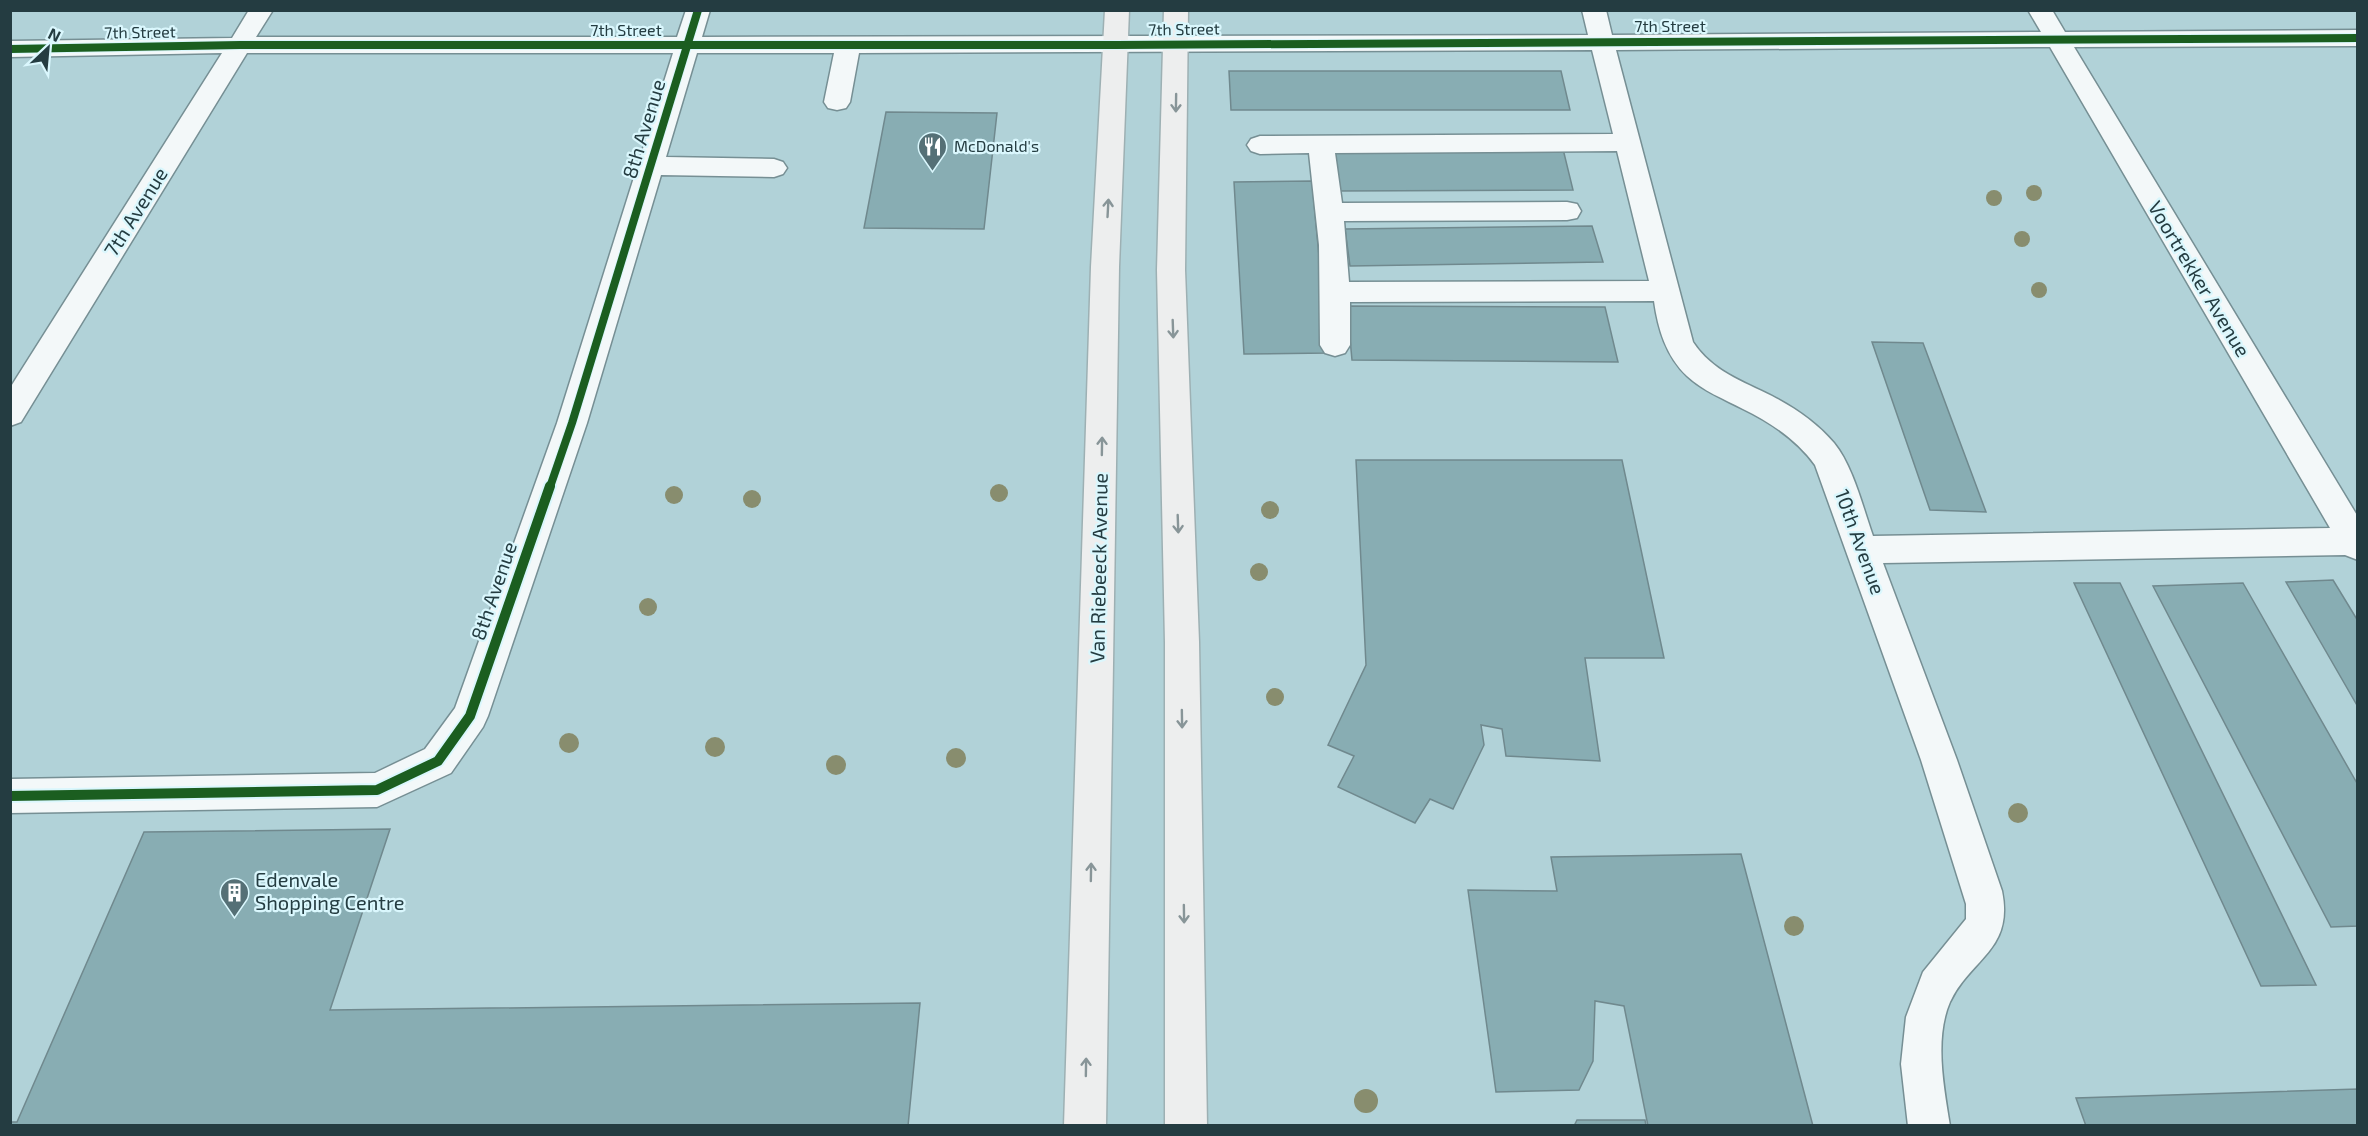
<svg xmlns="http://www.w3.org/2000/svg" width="2368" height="1136" viewBox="0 0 2368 1136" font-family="'Exo 2',sans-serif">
	<rect width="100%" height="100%" fill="#b1d2d8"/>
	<path fill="#88adb3" stroke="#70898e" stroke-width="1.5" d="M1229,71H1561L1570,110H1231Z
		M886,112L997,113L984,229L864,228Z
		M1563,149L1573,190L1336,191L1331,150Z
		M1312,181L1328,353L1244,354L1234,182Z
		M1592,226L1603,262L1350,266L1345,229Z
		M1347,306L1605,307L1618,362L1352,360Z
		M1872,342L1923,343L1986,512L1930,510Z
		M1356,460H1622L1664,658H1585L1600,761L1506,756L1502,729L1481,725L1484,745L1453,809L1430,799L1415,823L1338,787L1354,756L1328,745L1366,665Z
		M2333,580L2358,621V707L2286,582Z
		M2074,583H2120L2316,985L2261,986Z
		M2243,583L2358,785V926L2331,927L2153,586Z
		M390,829L330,1010L920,1003L908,1126H10V1122H17L144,832Z
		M1741,854L1813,1126H1648L1624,1006L1595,1001L1593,1061L1579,1090L1496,1092L1468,890L1557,891L1551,857Z
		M2358,1089V1126H2086L2076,1098Z
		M1577,1120H1645L1646,1126H1574Z"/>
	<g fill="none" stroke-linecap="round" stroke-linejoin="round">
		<defs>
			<path id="minor" d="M249,10H273L256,37H677L686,10H710L702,37L1588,35L1582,10H1606L1612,35L2041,32L2028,10H2052L2065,32L2358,30V46L2074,47L2358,517V560L2345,555L1883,563L1957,760L2002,891C2014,950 1971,958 1950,1002C1934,1039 1944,1088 1950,1126H1908L1901,1064L1906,1017L1923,972L1966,919V904L1921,760L1815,465C1797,440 1770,422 1743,409C1724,399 1703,391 1687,376C1666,356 1658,329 1654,301L1350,302V345L1345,353L1335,356L1325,353L1320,345L1319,245L1309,153L1260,154L1251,151L1247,145L1251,139L1260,136L1613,134L1592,50L859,53L850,102L846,108L837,110L828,108L824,102L834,53H697L666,157L774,159L783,162L787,168L783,174L774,177L661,175L587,423L488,716L483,727L451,773L377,807L10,813V779L375,773L425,749L455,708L557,423L673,53H247L21,422L10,426V388L222,53L10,57V41L232,38ZM2050,47L2330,528L1873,536C1863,508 1853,466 1834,443C1817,423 1795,408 1772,396C1742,381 1712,371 1693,342L1616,50ZM1617,151L1649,281L1349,282L1344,221L1567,220L1577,218L1581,211L1577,204L1567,202L1342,203L1335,153Z"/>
			<path id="major" d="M1105,10H1129L1119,267L1106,1126H1064L1091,267Z
				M1164,10H1188L1185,270L1199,642L1207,1126H1165V642L1157,270Z"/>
		</defs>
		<use href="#minor" stroke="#768f94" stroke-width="3"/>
		<use href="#major" stroke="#9db0b3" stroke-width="3"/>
		<use href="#minor" fill="#f3f8f9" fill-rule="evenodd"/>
		<use href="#major" fill="#edeeee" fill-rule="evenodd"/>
		<defs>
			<path id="cycleway-far1" d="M10,49L240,45H1116L2358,38
				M550,487L572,423L698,10"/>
			<path id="cycleway" d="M10,796L377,790L438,761L470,716L550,486"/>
		</defs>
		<use href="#cycleway-far1" stroke="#daf7fd" stroke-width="10"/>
		<use href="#cycleway" stroke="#daf7fd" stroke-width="14"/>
		<use href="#cycleway-far1" stroke="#1b5e20" stroke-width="8"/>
		<use href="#cycleway" stroke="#1b5e20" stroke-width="10"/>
	</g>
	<g fill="#888d6e">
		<circle cx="2034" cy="193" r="8"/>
		<circle cx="1994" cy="198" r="8"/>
		<circle cx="2022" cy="239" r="8"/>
		<circle cx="2039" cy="290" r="8"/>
		<circle cx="999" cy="493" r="9"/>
		<circle cx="674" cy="495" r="9"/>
		<circle cx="752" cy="499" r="9"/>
		<circle cx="1270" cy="510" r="9"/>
		<circle cx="1259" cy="572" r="9"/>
		<circle cx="648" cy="607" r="9"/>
		<circle cx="1275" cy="697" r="9"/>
		<circle cx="569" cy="743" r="10"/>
		<circle cx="715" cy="747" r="10"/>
		<circle cx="956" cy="758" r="10"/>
		<circle cx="836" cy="765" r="10"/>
		<circle cx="2018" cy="813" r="10"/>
		<circle cx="1794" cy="926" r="10"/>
		<circle cx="1366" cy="1101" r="12"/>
	</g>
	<defs><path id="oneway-shaft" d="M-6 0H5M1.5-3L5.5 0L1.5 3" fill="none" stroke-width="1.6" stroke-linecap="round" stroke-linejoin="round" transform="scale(1.5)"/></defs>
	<g stroke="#889598">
		<use href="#oneway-shaft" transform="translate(1176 103) rotate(91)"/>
		<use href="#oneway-shaft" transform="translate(1108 208) rotate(-87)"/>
		<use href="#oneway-shaft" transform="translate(1173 329) rotate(88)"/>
		<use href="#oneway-shaft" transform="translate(1102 446) rotate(-89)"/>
		<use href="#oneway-shaft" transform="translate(1178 524) rotate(88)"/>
		<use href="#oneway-shaft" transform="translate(1182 719) rotate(89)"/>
		<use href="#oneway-shaft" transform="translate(1091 872) rotate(-89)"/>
		<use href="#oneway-shaft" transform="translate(1184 914) rotate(89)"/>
		<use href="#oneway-shaft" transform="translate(1086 1067) rotate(-89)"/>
	</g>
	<defs>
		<symbol id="restaurant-pin" viewBox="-11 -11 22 30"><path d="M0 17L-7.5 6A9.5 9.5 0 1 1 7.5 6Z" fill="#557076" stroke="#daf7fd"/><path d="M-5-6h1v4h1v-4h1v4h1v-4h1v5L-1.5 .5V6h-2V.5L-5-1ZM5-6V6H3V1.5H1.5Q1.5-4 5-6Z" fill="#fff"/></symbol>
		<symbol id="building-pin" viewBox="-11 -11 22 30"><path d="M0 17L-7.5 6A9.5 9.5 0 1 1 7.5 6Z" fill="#557076" stroke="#daf7fd"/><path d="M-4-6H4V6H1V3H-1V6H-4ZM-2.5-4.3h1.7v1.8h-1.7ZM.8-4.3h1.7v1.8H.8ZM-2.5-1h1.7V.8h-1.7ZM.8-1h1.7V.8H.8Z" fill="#fff"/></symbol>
	</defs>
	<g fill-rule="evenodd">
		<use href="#restaurant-pin" x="916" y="130" width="33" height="45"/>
		<use href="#building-pin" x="218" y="876" width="33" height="45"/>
	</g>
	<g text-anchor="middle" stroke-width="4.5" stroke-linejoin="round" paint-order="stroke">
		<g font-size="16" fill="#243c41" stroke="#daf7fd">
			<text x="1670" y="32">7th Street</text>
			<text transform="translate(1184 29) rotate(-1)" y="6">7th Street</text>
			<text x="626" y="36">7th Street</text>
			<text transform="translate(140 32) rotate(-1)" y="6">7th Street</text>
		</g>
		<g font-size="16" fill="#243c41" stroke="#daf7fd" text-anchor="start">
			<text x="954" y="152">McDonald's</text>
		</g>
		<g font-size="20" fill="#243c41" stroke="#daf7fd">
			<text transform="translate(644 129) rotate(-73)" y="7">8th Avenue</text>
			<text transform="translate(136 212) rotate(-58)" y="7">7th Avenue</text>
			<text transform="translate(2199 279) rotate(59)" y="7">Voortrekker Avenue</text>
			<text transform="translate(1860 542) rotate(70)" y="7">10th Avenue</text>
			<text transform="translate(1099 568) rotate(-89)" y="7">Van Riebeeck Avenue</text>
			<text transform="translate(494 591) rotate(-71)" y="7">8th Avenue</text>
		</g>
		<g font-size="20" fill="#243c41" stroke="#daf7fd" text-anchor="start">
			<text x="255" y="887">Edenvale<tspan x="255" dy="23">Shopping Centre</tspan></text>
		</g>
	</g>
	<rect width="2368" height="1136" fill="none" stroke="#243c41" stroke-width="24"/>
	<g transform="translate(48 48) rotate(26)" stroke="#daf7fd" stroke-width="4.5" paint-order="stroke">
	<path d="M0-4.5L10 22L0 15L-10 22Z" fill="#243c41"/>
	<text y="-9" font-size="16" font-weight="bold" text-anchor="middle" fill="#243c41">N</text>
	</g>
</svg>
